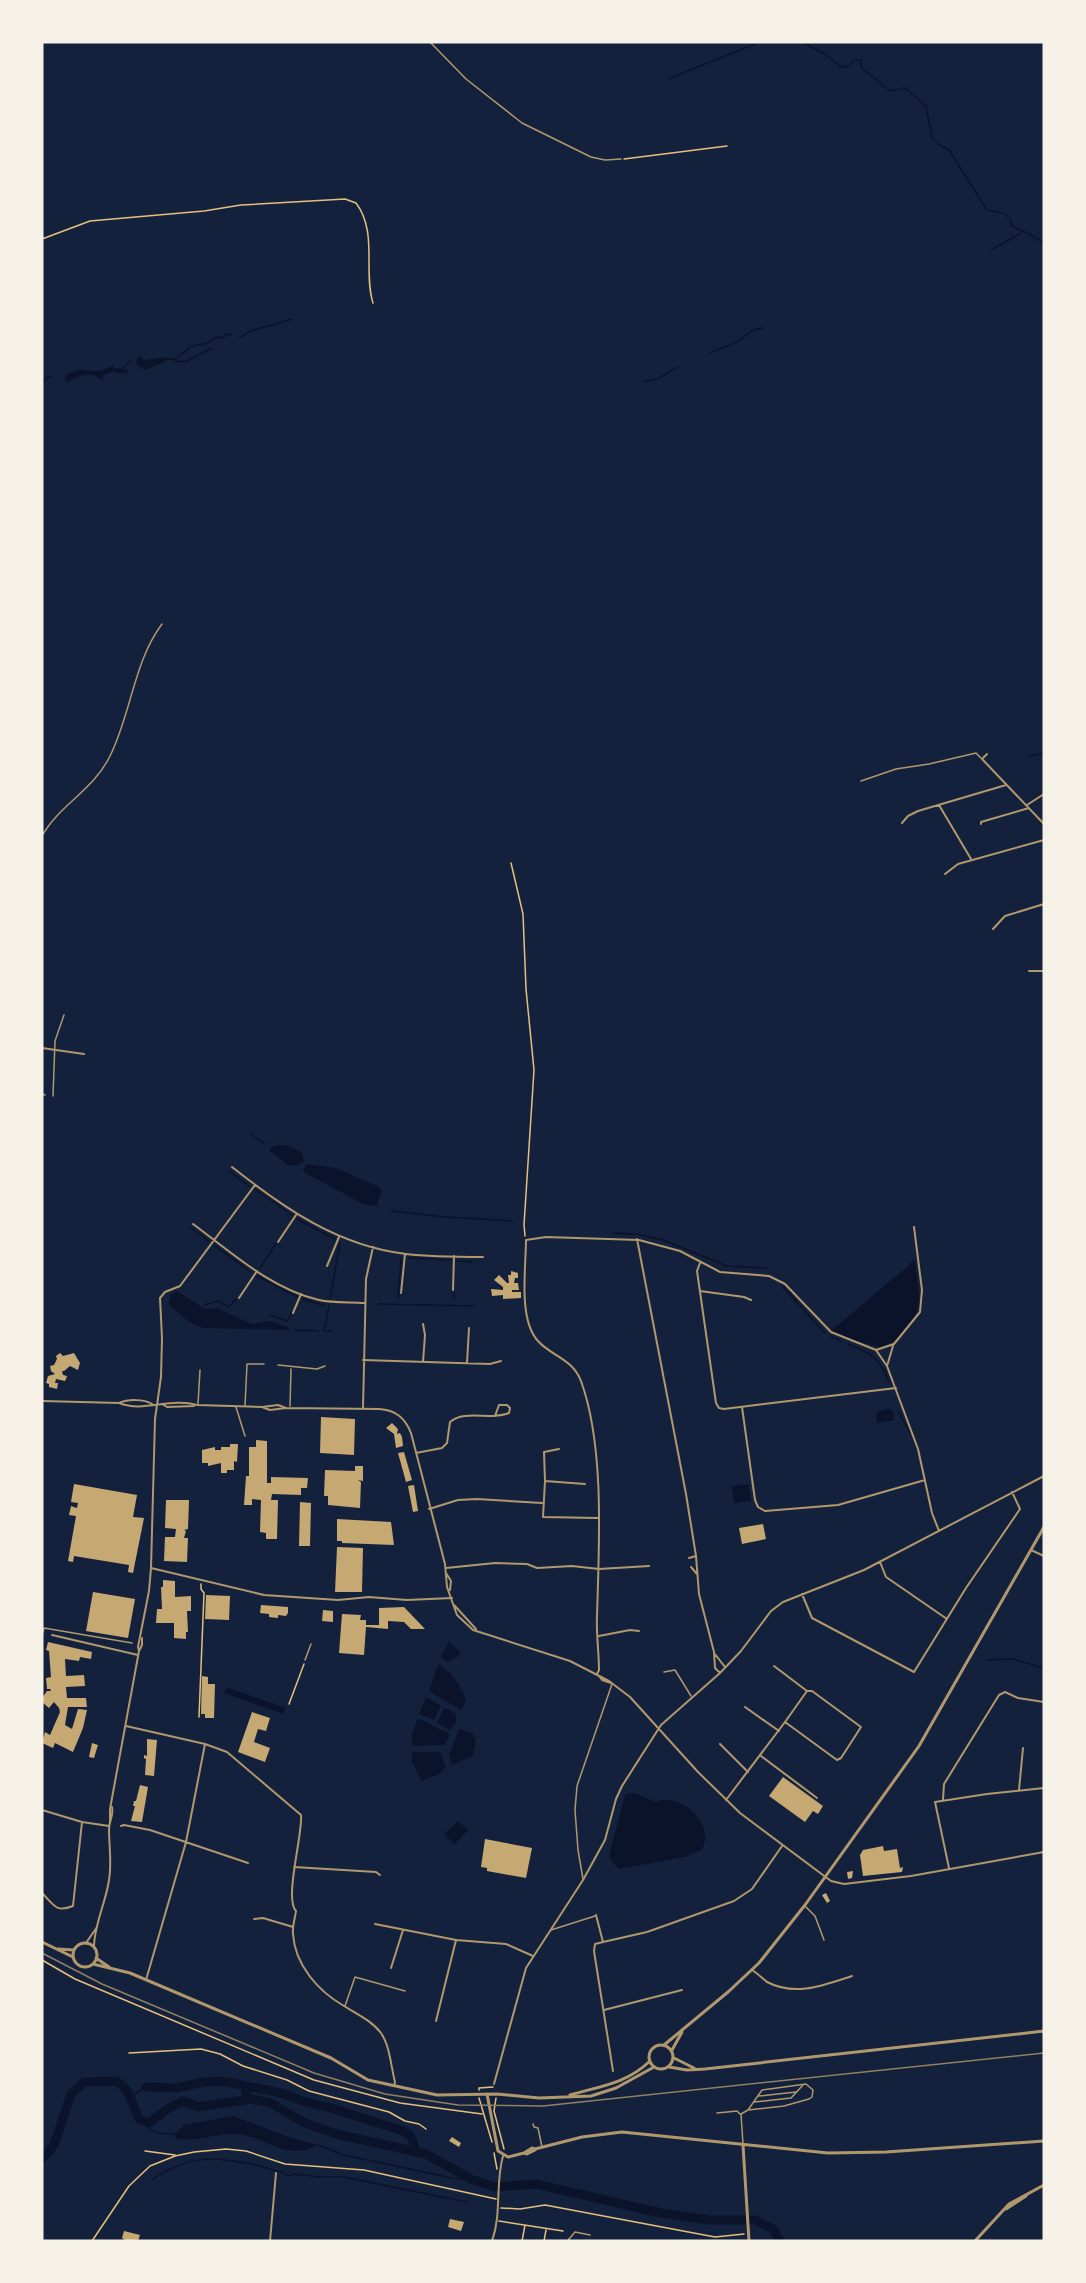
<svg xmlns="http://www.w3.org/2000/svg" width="1086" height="2283" viewBox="0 0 1086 2283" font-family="Quicksand,sans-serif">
	<rect width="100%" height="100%" fill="#14213d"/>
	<path fill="#0b132b" d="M140,356L143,360L169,357L165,362L145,370L137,365L136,360Z
		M114,365V368L129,370V372L120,374L114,371L103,375V381C91,370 80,375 68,382L65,379L66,374L80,370L101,371Z
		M277,1145H286L302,1152L304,1161L299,1165L289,1166L270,1151V1148Z
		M307,1164L336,1168L379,1187C383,1193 381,1196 377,1202L379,1206L363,1204L304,1172L303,1170Z
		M915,1260C916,1274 920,1290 919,1303C917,1322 897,1344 879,1347L841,1336L832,1330Z
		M177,1291L205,1309L217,1308L252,1324L269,1321L288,1327L289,1330L203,1328L188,1321L169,1305L170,1295Z
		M890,1409L893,1412L894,1420L877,1423L876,1412Z
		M749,1484L751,1501L734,1503L732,1486Z
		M449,1641L461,1654L448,1662L441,1657Z
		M438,1664C452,1673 460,1683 466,1700L461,1710L429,1691Z
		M226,1687L286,1708L283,1714L224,1693Z
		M426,1697L441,1706L434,1720L419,1714Z
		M446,1708L456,1714V1723L450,1730L437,1723L443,1710Z
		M418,1718L450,1734L445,1745L412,1746V1734Z
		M459,1729L472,1733L476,1740L473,1756L452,1765L449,1755Z
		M412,1752H440L446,1767L439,1774L422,1781L412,1762Z
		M629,1793H635L656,1802C678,1791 716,1822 702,1850L685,1857L619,1869L610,1859V1852L625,1795Z
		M458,1821L468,1830L454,1845L444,1834Z
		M233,2116L294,2139L318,2145C283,2163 266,2134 232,2134C214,2134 193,2143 175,2138V2134L184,2125Z"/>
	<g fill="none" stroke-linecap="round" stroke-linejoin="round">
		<path stroke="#0b132b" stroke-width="1.5" d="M802,42L825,54L841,67H847L854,60H861V67L890,91L905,88L926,106L932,138L938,144L949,150L987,210L1003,213L1011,220L1012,226L1035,237L1044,244
			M668,79L760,42
			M991,250L1021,233
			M238,336L241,337L251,331L292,319
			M710,353L737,342L753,330L763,328
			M167,359H176L191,346L208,343L216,337L222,338L227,334L232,335
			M174,361L186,362L211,348
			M122,370L131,360
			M645,381L657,379L678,367
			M42,384L48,377H52
			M1029,756L1044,753
			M251,1134L265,1144
			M229,1171L249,1186
			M256,1190L292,1215
			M392,1211L445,1217L513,1221
			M297,1219L335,1239
			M190,1227L209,1241
			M614,1233L636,1234L663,1240L727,1266L766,1268
			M215,1246L251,1272
			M409,1258L450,1260
			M458,1261L472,1262
			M260,1268L277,1242
			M257,1276L297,1297
			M783,1287L825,1333
			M398,1298L401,1258
			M303,1299L325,1306
			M330,1299L340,1243
			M454,1299V1292
			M378,1304L474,1306
			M205,1305L218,1301L229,1307L236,1299
			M270,1315L288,1321L291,1313
			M294,1330L318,1331
			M324,1331L329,1306
			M324,1331H332
			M830,1336L841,1341
			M848,1344C871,1353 880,1358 889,1382
			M898,1411L910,1433
			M987,1660L1013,1659L1044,1668
			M129,2098L146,2087
			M139,2119C153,2134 156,2134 175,2134
			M318,2145L344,2155L452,2178L471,2179
			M153,2179C190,2155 214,2156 256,2165C265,2167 273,2171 283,2172L288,2176L294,2174L320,2177H344L467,2202"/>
		<path stroke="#0b132b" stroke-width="9" d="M146,2087L176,2088L204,2082L221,2081L252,2087
			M245,2100L246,2091L252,2087L285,2094L302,2101L331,2108L403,2131L411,2136L416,2152
			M42,2159L54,2145L71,2094L84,2082L112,2081L118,2082L127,2090L139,2119L149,2123L169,2108L183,2101L198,2107L251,2099L271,2103L303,2122L336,2134L426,2154L471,2179L495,2187L536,2184L656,2212L708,2220H755L773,2229L780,2241"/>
	</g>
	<path fill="#c6a872" d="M511,1271L518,1273V1278H515L514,1283H518L519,1290H512V1292H521V1298L503,1299V1295L492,1296L491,1289L503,1290V1287L494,1280L499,1275L507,1283H509L508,1275H511Z
		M60,1353L63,1356L74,1353L80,1363L78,1370L70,1366L64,1371H62L63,1375L67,1376L66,1379L65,1381L56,1379L55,1383H58L57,1389L49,1387V1384L46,1383L48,1376L55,1374L51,1371L50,1366L54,1365L57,1359L56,1356Z
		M321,1417L355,1419L354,1455L320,1453Z
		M392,1423L398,1429L397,1434L400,1433L402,1437L403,1446L396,1448L394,1434L386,1428Z
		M256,1440L267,1441V1483H271V1477L308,1478L307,1488H301V1495L272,1494L271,1500H278L277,1539H266V1533L260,1532L261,1500L252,1499V1505H244L246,1476H249V1447H256Z
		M230,1444H238L237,1462L234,1461V1470H227V1473H221V1463L208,1466V1463H202V1450L215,1447V1450H221V1447H230Z
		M404,1452L412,1480L406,1482L398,1453Z
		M355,1466H363V1481L358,1480L361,1482L360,1508L328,1505V1496H324L325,1470L355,1471Z
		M74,1484L137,1495L133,1517L144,1518L133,1573L128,1572L129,1565L74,1556L73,1562L68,1561L76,1516L69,1515L71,1506L77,1508L78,1503L71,1502Z
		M414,1485L418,1511L413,1512L408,1486Z
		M166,1500H189L188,1529L184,1530L186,1531L184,1538H188L187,1562L164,1561L165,1537H175L176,1529L165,1528Z
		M300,1502L311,1503L310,1546H299Z
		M337,1519L391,1522L394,1545L342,1543V1541H337Z
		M763,1524L766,1539L742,1544L739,1528Z
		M337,1547L363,1548L362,1592H335Z
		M163,1580L175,1581V1597L191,1596V1611H187L188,1632H186V1639L174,1638V1623H156L157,1609H162L161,1587H163Z
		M93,1592L135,1599L128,1638L86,1631Z
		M206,1595L230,1596L229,1620L205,1619Z
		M261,1605L288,1607V1613L286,1616L278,1615V1618L269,1617V1614L260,1613Z
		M404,1607L425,1629H411L404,1622L388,1621V1629L366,1627L364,1655L339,1653L342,1614L361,1615L360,1620H366V1625H379V1608Z
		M323,1610L333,1611V1622L322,1621Z
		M48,1642L92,1652L91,1659L80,1657L79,1661L65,1659L66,1676L84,1675L85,1686L66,1687L67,1698H86L87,1707H68L65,1725L72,1729L78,1709L87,1710L83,1728L73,1752L55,1743L53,1748L42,1743L45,1732L50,1735L60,1712L59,1708L54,1702L49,1708L42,1702V1698L47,1691H51L50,1689H47L46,1678L51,1677L49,1651L46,1650Z
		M202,1676L208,1677V1684H215L214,1718H205V1714H201Z
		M252,1712L270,1718L266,1731L258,1729L254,1742L270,1748L265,1762L238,1752Z
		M147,1739L157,1740L154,1776L145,1775L146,1759L144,1758V1755L147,1756Z
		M92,1743L98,1745L94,1758L89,1757Z
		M783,1777L823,1806L818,1814L813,1811L805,1822L769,1796Z
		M140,1785L148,1787L142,1822L131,1821L135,1806H133L134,1801H136Z
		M485,1839L532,1848L526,1878L487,1871V1868L481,1867Z
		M883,1846L884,1851L897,1849L900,1868L903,1867L902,1872L863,1876L860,1855L863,1850Z
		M853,1871L852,1878L848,1879L847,1872Z
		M826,1893L830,1901L827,1903L822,1895Z
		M452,2137L461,2143L459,2147L449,2141Z
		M450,2219L464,2222L461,2231L448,2227Z
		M124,2231L140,2235L138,2241H126L122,2238Z"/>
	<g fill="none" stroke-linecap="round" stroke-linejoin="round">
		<path stroke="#e5c07b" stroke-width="1.5" d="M624,159L727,146
			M42,239L90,221L204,211L241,205L345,199L356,203C378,232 363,271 373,303
			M511,863L523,914L526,989L534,1070L524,1225L525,1236
			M289,1704L304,1664
			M199,1717L204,1593L201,1589V1584
			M42,1960L75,1979L314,2080L400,2103L482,2114
			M129,2053L201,2049L220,2054L243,2066L287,2080L309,2091L389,2112L405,2121L419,2124L426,2129
			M479,2090V2088L493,2087
			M479,2098L492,2142
			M496,2098L494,2111L504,2149
			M145,2151L175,2155
			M494,2153L497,2169
			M501,2208L520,2209L545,2205L715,2237L744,2234
			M499,2221L563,2231
			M92,2241L129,2186L150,2166L175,2156L194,2152L226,2149L246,2151L285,2164L364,2170L496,2199
			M522,2241L525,2225
			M544,2241L546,2230"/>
		<path stroke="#b1986c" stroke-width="1.5" d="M430,42L466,79L522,123L591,157L605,160L621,159
			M861,781L896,769L929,764L976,753L981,758
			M42,836C59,805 93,791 110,756C131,714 134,661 162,624
			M42,1094L45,1095
			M53,1096L55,1041L64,1015
			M278,1365L317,1369L325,1366
			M198,1404L200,1370
			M245,1406L247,1364H264
			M290,1406L291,1369
			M236,1407L245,1436
			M42,1635L44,1628L132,1643
			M305,1660L311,1644
			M664,1672L675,1670L691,1696
			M583,1879L578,1850L575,1810L577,1786L612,1684
			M805,1906L815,1916L824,1940
			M551,1930L595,1916
			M345,2006L355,1977L405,1991
			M759,2096L796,2092
			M754,2102L791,2098L803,2085
			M717,2113L737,2111L740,2114
			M741,2114L748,2110L762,2090L806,2084L813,2090L812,2097L809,2099L784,2106L748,2110
			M741,2114L743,2144
			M533,2124L534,2127L538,2128L542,2147
			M570,2238L575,2232L590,2235"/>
		<path stroke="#b1986c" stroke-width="2" d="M987,754L982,759L1044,824
			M939,805L971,859
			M1027,805L1044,794
			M902,823L908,816L918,811L1006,785
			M981,824V822L1029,808
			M945,874L958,864L1044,840
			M993,929L1005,916L1044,904
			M1029,971H1044
			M42,1048L84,1054
			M232,1167C284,1208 338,1246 406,1254C431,1257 458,1257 483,1257
			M193,1224C231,1252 271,1289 319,1300C333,1303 349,1302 365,1303
			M637,1239L686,1494L696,1556L699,1594L714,1652L715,1668L720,1673
			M278,1242L296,1215
			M700,1263L697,1271L716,1403L719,1408L724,1409L896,1388
			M327,1266L339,1237
			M453,1290L454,1256
			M700,1291L744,1297L751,1300
			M401,1293L405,1254
			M239,1298L257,1271
			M293,1313L301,1294
			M423,1324L425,1335L423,1362
			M876,1350L894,1344L920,1312L922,1290L914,1227
			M363,1360L490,1364L501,1361
			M467,1363L469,1328
			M887,1366L893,1346
			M42,1401L119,1403C128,1399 144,1399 152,1404
			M119,1403C144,1413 170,1397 197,1405L262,1407L270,1410L286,1408L379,1409C396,1410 405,1418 411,1433L445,1564L447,1587L457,1615L473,1630L570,1661L609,1681L630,1697L698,1772L740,1813L831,1881L844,1884L911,1876L1044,1852
			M162,1404L167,1407L194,1406
			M262,1407L278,1405L286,1408
			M742,1407L755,1500L758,1507L765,1511L838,1505L925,1480
			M363,1408L366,1279L373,1247
			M416,1453L442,1448L447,1443L450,1422C465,1409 491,1421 509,1413L510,1408L507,1405H499L495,1416
			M545,1481L544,1452L559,1449
			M585,1484L545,1481L543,1517L598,1518
			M429,1509L458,1500L477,1499L542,1503
			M1031,1550L1044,1556
			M689,1558L696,1556
			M880,1562L886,1577L947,1619
			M691,1567L697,1574
			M151,1568L264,1595L338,1600L369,1597L407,1600L452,1598
			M446,1568L495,1563L527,1564L537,1568L572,1566L599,1569L649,1566
			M446,1573L451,1581L450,1590
			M802,1594L812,1618L914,1672L966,1588L1020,1509L1012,1492
			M454,1605L476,1629
			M52,1635L138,1655
			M599,1636L630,1630L639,1631
			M139,1651L138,1647L149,1591L151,1568L155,1419L161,1377L162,1338L160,1298L165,1292L180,1286L255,1185
			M714,1653L725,1667
			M774,1666L807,1691
			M597,1674L599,1670C599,1652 596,1633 597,1616C599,1546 605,1447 581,1381C572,1358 551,1356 538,1341C518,1319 526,1268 526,1240L546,1237L639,1240L680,1251L720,1272L769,1276L785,1284L831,1332L876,1350L887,1366L918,1449L932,1513L939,1531
			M599,1676L602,1680L611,1683
			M745,1707L779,1731
			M126,1726L205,1744
			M720,1744L748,1772
			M761,1756L817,1798
			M1019,1790L1023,1748
			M726,1800L785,1722L837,1760L841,1758L861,1727L812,1691H807L785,1722
			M943,1800L944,1784L999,1695L1005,1692L1018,1698L1044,1702
			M42,1810L82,1822L109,1826
			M110,1823V1809L139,1651L142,1645V1638
			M121,1826L124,1825L150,1830L248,1863
			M294,1867L376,1872L380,1875
			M949,1868L935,1802L987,1794L1044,1788
			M42,1893C54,1905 56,1913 73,1906L82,1822
			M596,1915L603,1942L647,1932L734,1901L752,1889L782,1846
			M254,1919L263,1918L293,1927
			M375,1924L456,1940L506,1944L533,1956
			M603,1942L595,1944L594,1951L613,2071
			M86,1943L97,1927
			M94,1947C94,1925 106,1902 109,1880C112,1863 109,1846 109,1829C109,1821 114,1815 112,1807
			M391,1968L403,1930
			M752,1970C757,1973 762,1978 767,1982C796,1997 824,1985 852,1976
			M146,1980L186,1842L205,1744L227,1752L301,1815C303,1834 284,1899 296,1911C295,1919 292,1926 293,1934C295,1965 318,1991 344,2006C357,2014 372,2021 381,2033C390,2046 391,2067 395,2082L394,2086
			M604,2010L682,1990
			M436,2021L456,1940
			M494,2084L526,1968L583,1880L605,1840L616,1799L622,1786L661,1725L720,1673L741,1651L771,1611L783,1602L864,1570L1044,1476
			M270,2241L276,2173
			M492,2241C502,2213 495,2184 503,2156
			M568,2241L569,2239"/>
		<path stroke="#b1986c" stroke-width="3" d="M42,1942L73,1957
			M73 1955a12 12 0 1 1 24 0a12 12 0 1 1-24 0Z
			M58,1949L74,1950
			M96,1958L109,1967
			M93,1964L130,1973L331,2058L368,2080L437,2095L497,2094L539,2098L591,2096L616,2088L654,2067
			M649 2057a12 12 0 1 1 24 0a12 12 0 1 1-24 0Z
			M664,2045L728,1992L759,1963L805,1905L919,1746L1044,1527
			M672,2050L682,2032
			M674,2058L694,2068
			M669,2067L687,2070L705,2069L1044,2031
			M487,2094L498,2151L508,2157L524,2153L527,2154L535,2150
			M570,2095C600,2086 626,2084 650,2061
			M743,2145L749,2241
			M524,2153L532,2148L535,2149L582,2137L622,2132L828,2153L886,2152L1044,2141
			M1006,2209L1026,2196
			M975,2241L1009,2204L1044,2185"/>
		<path stroke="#918062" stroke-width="1.5" d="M42,1953L102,1984L314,2073L385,2094L458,2105L543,2106L1044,2053"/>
	</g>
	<rect width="1086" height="2283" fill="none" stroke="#f6f1e7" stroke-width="87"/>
</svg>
